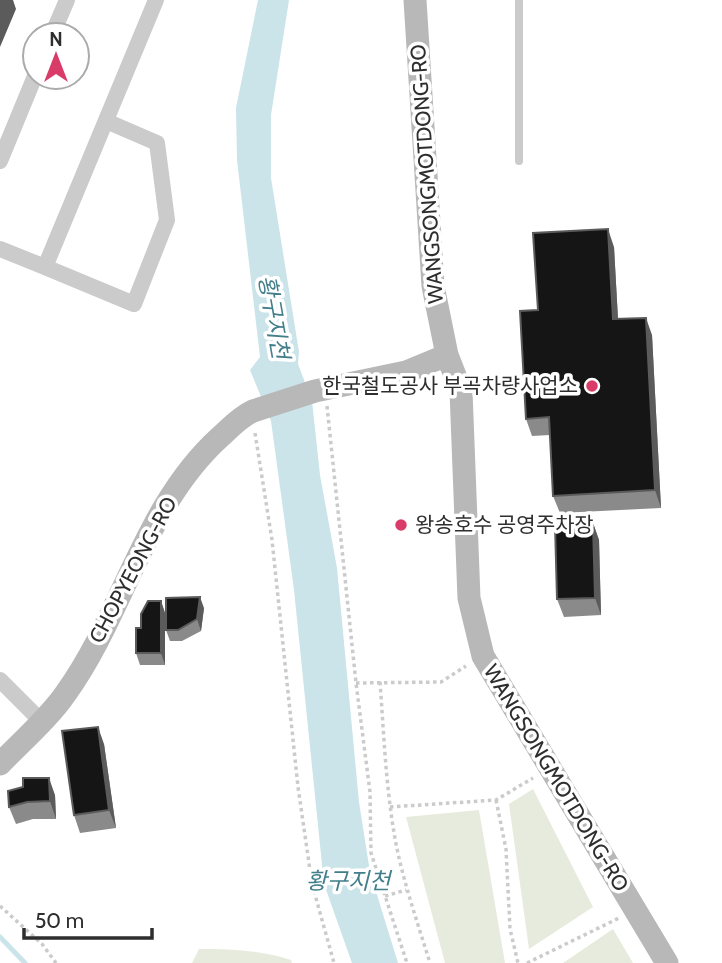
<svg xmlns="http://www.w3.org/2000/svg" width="722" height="963" viewBox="0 0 722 963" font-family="Cabin,'Noto Sans KR',sans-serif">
	<rect width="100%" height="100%" fill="#fff"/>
	<path fill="#e7ebdd" d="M533,789L593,907L529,949L509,804Z
		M479,810L505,963H445L406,817Z
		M613,929L633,963H563Z
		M199,949C230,949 262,950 291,960L292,963H192Z"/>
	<path fill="#cae4e9" d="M258,0H289L271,115V178L299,352L298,364L312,401L320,475L337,568L359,802L370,872L398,963H352L324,884L294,590L271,421L250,370L260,357L237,160L236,108Z"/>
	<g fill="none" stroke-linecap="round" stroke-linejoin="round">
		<path stroke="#cae4e9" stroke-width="5" d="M0,937L25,963"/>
		<path stroke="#cbcbcb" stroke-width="3.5" stroke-dasharray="3.5 3.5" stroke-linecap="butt" d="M327,406L356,683L370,792L371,853L407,963
			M255,433L272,540L298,787L312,884L334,963
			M380,682C384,736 386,791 396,844C404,884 418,924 430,963
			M356,683L441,682L466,666
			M496,800L506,849L510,929L518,963
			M390,807L496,800L533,778
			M385,896L406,890
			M0,906L42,944L56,963
			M527,963L619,918"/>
		<path stroke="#cbcbcb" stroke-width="8" d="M519,0V161"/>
		<path stroke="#cbcbcb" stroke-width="16" d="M52,35L67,0
			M0,161L35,76
			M0,249L45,267L156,0
			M45,267L134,304L167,220L157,143L106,121
			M0,680L41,721"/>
		<path stroke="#b8b8b8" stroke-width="23" d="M415,0L433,286L447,355L461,391L469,598L483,656L667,963
			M0,764C21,742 49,718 66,693C124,612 144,506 220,437C230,428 240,417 253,411L315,391L406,372L447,355"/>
	</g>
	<path fill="#8a8a8a" d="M614,247L618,319L652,335L661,508L560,513L553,496L550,435L532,436L526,419Z
		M593,523L599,540L601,615L564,617L557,599Z
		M161,601L165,613V665H140L136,653L141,628Z
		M204,608L201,631L182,641H170L166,630Z
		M104,744L116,828L80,833L74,815Z
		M55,795L56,819H33L16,824L9,807Z"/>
	<path fill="#5b5b5b" d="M0,0H13L16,9L0,47Z
		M608,229L614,247L619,337L613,319Z
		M646,318L652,335L661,508L655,490Z
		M593,523L599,540L601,615L595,598Z
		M200,597L204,608L201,631L197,619Z
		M161,601L165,613V665L161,653Z
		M98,727L104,744L116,828L109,810Z
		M49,778L55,795L56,819L50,801Z"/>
	<path fill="#151515" stroke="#5b5b5b" stroke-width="2" d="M608,229L613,319L646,318L655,490L553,496L549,417L526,419L520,311L538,310L533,233Z
		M593,523L595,598L557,599L555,524Z
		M200,597L197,619L178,630H166V598Z
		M148,601H161V653H136V628H141V614Z
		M98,727L109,810L74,815L62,731Z
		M23,778H49L50,801L27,802L9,807L8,791L23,787Z"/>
	<g fill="#da3c6a" stroke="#fff" stroke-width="2.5">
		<circle cx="592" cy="386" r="7"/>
		<circle cx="401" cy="525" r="7"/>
	</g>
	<g text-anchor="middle" stroke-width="7" stroke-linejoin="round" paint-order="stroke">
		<g font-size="21" fill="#2e2e2e" stroke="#fff">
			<text transform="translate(427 174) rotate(-94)" y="7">WANGSONGMOTDONG-RO</text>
			<text transform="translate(133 570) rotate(-62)" y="7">CHOPYEONG-RO</text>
			<text transform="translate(556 778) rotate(59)" y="7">WANGSONGMOTDONG-RO</text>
		</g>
		<g font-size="21" fill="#2e2e2e" stroke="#fff" text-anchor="end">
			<text x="578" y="393">한국철도공사 부곡차량사업소</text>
			<text x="415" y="532" text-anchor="start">왕송호수 공영주차장</text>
		</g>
		<g font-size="23" font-style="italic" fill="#427f8b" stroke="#fff">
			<text transform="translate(274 317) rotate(80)" y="8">황구지천</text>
			<text x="348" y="889">황구지천</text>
		</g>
	</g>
	<g transform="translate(56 56)"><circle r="33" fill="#ffffff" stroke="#ababab" stroke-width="2"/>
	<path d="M0-5L12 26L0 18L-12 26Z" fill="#da3c6a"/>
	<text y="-10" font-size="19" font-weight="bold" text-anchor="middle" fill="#2e2e2e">N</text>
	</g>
	<path d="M24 928v10h128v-10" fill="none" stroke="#2e2e2e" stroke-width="3.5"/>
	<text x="35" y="928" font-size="21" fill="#2e2e2e" stroke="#ffffff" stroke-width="5" paint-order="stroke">50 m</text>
</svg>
